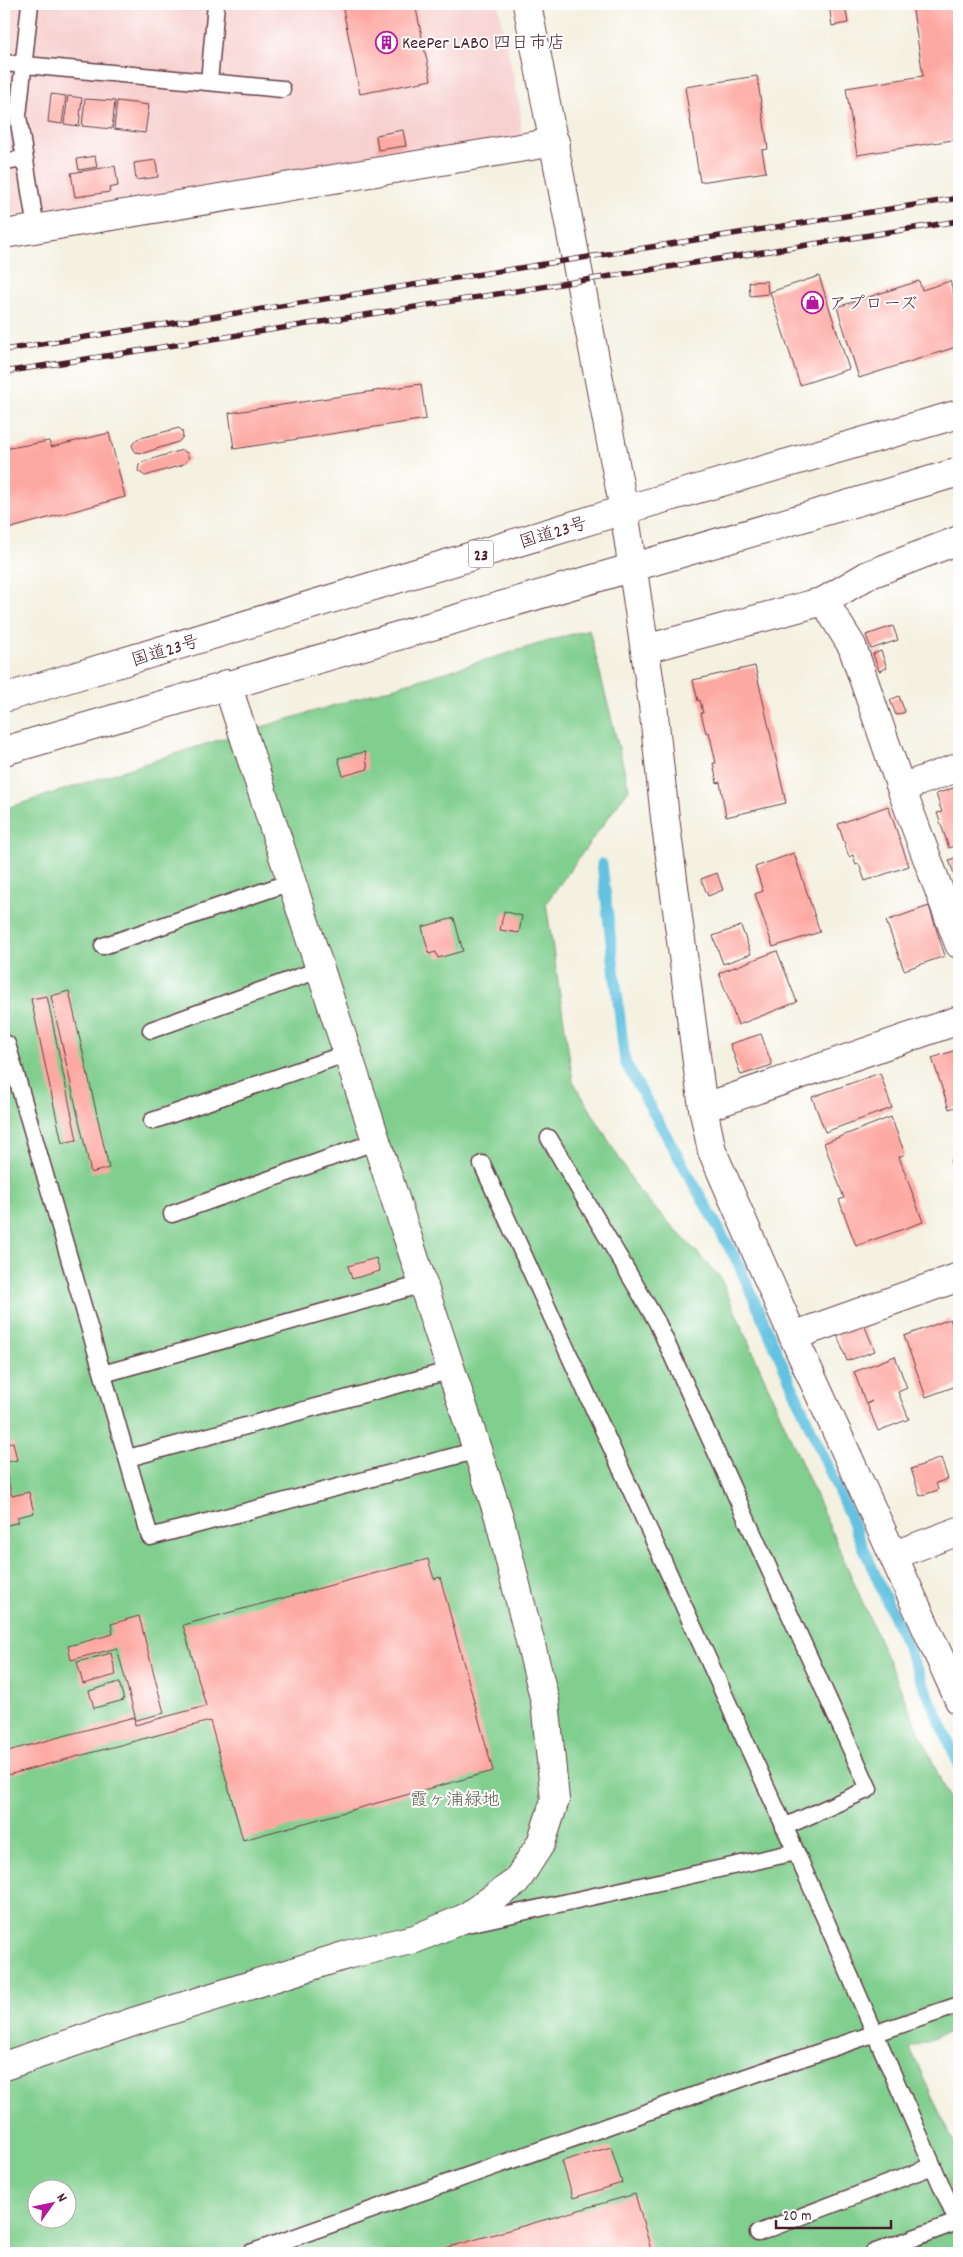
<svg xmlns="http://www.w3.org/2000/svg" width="963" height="2257" viewBox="0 0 963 2257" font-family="Dekko,'Klee One',sans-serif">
	<rect width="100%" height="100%" fill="#fff"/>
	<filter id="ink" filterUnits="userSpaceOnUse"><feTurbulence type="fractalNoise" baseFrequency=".02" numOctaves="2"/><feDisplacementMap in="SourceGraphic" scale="10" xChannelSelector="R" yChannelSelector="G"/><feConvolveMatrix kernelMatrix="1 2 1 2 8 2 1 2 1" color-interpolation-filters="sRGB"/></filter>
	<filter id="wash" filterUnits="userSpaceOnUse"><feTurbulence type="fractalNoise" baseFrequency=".0096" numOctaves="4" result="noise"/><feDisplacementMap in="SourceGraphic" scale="20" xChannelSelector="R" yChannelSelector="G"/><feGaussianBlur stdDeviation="1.12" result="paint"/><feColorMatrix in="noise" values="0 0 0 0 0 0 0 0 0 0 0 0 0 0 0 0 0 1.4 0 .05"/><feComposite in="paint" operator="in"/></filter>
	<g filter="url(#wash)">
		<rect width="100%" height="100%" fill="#f4f1e1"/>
		<path fill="#f7d0cf" d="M4,4H498L520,107L522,139L4,218Z"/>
		<path fill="#81cf8f" stroke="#66775d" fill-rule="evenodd" d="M589,629L629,789L546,903L573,1081L638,1190L720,1277L959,1822V2028L910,2048L959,2155V2253H4V809L228,737ZM38,2190H68V2220H38Z"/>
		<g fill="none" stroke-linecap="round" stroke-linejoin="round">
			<path stroke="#63c2e1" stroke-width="11" d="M602,864L625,1062L738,1263L959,1765"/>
		</g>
		<g id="blocks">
			<path fill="#fda9a3" d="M342,4H415L431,80L360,94Z
				M829,4H845L848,23L832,26Z
				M912,4H959V139L857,155L846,88L923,76Z
				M757,76L768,149L762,150L766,172L700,182L685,87Z
				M51,94L66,96L62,124L48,122Z
				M68,96L82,98L79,126L64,124Z
				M85,99L115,101L112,129L82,126Z
				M117,101L149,105L145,133L114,129Z
				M403,130L406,146L378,150L376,135Z
				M95,156L97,167L79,170L77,159Z
				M156,160L158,177L136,180L134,163Z
				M115,166L118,186L109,188L110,192L75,197L71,173Z
				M819,276L849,369L800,385L770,292Z
				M767,281L768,294L750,296L749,282Z
				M919,281L922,290L950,281L959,310V346L859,378L837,307Z
				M421,384L426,419L234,449L229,413Z
				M179,428L182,431L183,437L178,442L144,453L135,452L132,445L137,439Z
				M109,433L125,497L4,530V449L49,441L51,447Z
				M182,450L187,453L189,459L182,465L145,476L138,471L139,465L142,462Z
				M893,626L898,640L871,649L866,635Z
				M881,651L887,668L879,671L873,654Z
				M755,666L786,803L726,817L720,782L717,783L713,763H716L709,732L706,733L701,713H703L700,700L698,701L693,680Z
				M899,696L905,712L896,715L890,700Z
				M365,752L368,769L343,776L338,758Z
				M959,786V844L949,848L937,813L942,812L936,794Z
				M888,806L909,866L865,881L859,864L856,865L853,855L849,857L838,824Z
				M794,853L820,932L773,947L755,894L763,891L755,867Z
				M959,856V888L949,860Z
				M717,873L723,890L708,896L701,879Z
				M929,906L945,956L904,970L886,921Z
				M504,911L522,916L519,933L500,930Z
				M454,918L463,951L438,958L436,952L429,954L422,927Z
				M741,926L751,954L723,964L713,936Z
				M777,951L797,1002L738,1025L719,973Z
				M69,991L109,1168L91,1173L51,996Z
				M47,996L77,1140L62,1143L31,999Z
				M761,1034L772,1065L741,1075L730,1044Z
				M959,1049V1106L949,1109L932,1058Z
				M880,1073L892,1108L825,1132L812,1097Z
				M891,1117L905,1154L899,1157L923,1222L856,1246L839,1200L844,1198L824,1143Z
				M959,1156V1185L950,1160Z
				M376,1258L380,1271L352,1279L348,1266Z
				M950,1319L959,1346V1385L926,1397L904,1336Z
				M863,1322L875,1351L847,1361L836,1332Z
				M895,1356L907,1388L898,1392L909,1419L878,1431L867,1404L872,1401L866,1404L854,1372Z
				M13,1442L17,1460L4,1463V1445Z
				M941,1458L948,1479L936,1483L938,1490L920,1496L911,1469Z
				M4,1465L12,1496L29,1492L34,1513L17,1517L19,1522L4,1526Z
				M428,1559L434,1579L440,1577L493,1771L243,1840L210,1721L4,1776V1752L134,1717L135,1725L206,1706L183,1625Z
				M139,1616L164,1713L136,1720L117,1648L71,1660L68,1646L113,1634L111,1624Z
				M111,1653L116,1675L83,1684L77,1662Z
				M119,1682L124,1700L94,1708L89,1691Z
				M611,2147L622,2183L573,2198L562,2161Z
				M635,2194L652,2253H428Z"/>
		</g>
	</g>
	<g filter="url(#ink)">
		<use href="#blocks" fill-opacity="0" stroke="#643e46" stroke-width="1"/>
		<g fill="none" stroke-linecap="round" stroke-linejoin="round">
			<defs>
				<path id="lane" d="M30,4L18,116L36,229
					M4,63L282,89
					M209,82L216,4
					M4,162L24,159
					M103,946L291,882
					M151,1030L321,969
					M7,1044L150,1537L478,1450
					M152,1121L348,1053
					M549,1138L657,1322L869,1789L784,1827
					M482,1164L796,1852
					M172,1214L377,1141
					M103,1374L423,1284
					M128,1458L452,1370
					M467,1924L796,1852L959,2226
					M758,2233L933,2166
					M250,2253L749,2076L959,2005
					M873,2253L957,2222"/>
				<path id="street" d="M4,234L555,142
					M624,510L653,705L665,818L703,1108L712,1151L793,1336L959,1700
					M824,601L852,646L901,788L959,944
					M645,649L824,601L868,575L959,540
					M901,788L959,767
					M703,1108L959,1020
					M793,1336L959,1277
					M894,1555L959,1531"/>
				<path id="secondary" d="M527,4L624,510
					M4,2066L136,2021L350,1954L415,1939L465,1918L516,1882L541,1843L555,1800L545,1701L499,1517L227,684"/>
				<path id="highway" d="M4,698L624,510L959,414
					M4,751L959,472"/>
			</defs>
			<use href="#lane" stroke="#643e46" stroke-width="19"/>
			<use href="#street" stroke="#643e46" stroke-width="30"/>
			<use href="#secondary" stroke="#643e46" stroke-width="30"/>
			<use href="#highway" stroke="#643e46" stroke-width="30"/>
			<use href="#lane" stroke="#fff" stroke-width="16"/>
			<use href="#street" stroke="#fff" stroke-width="28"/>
			<use href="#secondary" stroke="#fff" stroke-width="28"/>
			<use href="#highway" stroke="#fff" stroke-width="28"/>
			<defs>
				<path id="rail" d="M4,350L959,198
					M4,372L959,221"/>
			</defs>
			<use href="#rail" stroke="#4a1f2b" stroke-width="5.5"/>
			<use href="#rail" stroke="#fff" stroke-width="4" stroke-dasharray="11" stroke-linecap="butt"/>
		</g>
	</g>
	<defs>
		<symbol id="building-ring" viewBox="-11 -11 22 22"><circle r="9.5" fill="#fff" stroke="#b5179e" stroke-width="1.5"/><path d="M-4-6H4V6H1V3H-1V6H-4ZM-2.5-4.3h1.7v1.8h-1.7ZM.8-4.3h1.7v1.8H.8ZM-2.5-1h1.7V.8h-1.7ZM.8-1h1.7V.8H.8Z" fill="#b5179e"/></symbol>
		<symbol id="shop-ring" viewBox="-11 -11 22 22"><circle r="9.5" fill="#fff" stroke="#b5179e" stroke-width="1.5"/><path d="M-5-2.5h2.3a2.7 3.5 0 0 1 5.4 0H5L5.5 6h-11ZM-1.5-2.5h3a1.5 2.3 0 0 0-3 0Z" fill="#b5179e"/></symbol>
	</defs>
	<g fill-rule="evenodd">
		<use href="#building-ring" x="374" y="30" width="25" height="25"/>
		<use href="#shop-ring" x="800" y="290" width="25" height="25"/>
	</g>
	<g text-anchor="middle" stroke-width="4" stroke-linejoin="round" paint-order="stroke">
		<rect fill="#fff" stroke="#80626b" stroke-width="1" x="468.5" y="540.5" width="25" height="27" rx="4"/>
		<g font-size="16" font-weight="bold" fill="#4a1f2b">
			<text x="481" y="560">23</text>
		</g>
		<g font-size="18" fill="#4a1f2b" stroke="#fff" text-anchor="start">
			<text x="402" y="48">KeePer LABO 四日市店</text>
			<text x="829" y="309">アプローズ</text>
		</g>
		<g font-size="18" fill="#4a1f2b" stroke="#fff">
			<text transform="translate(553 532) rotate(-17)" y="6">国道23号</text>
			<text transform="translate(165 650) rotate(-17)" y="6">国道23号</text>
		</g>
		<g font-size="18" fill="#5d5d4e" stroke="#fff">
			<text x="455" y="1805">霞ヶ浦緑地</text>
		</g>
	</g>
	<rect width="963" height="2257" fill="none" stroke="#fff" stroke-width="20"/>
	<g transform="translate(52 2204) rotate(57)"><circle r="24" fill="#ffffff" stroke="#b7a5aa"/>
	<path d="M0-4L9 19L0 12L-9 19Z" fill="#b5179e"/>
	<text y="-8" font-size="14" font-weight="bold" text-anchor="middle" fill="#4a1f2b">N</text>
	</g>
	<path d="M776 2220v8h115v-8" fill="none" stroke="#4a1f2b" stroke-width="2.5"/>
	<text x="783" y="2220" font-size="15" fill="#4a1f2b" stroke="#ffffff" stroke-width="4" paint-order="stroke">20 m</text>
</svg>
